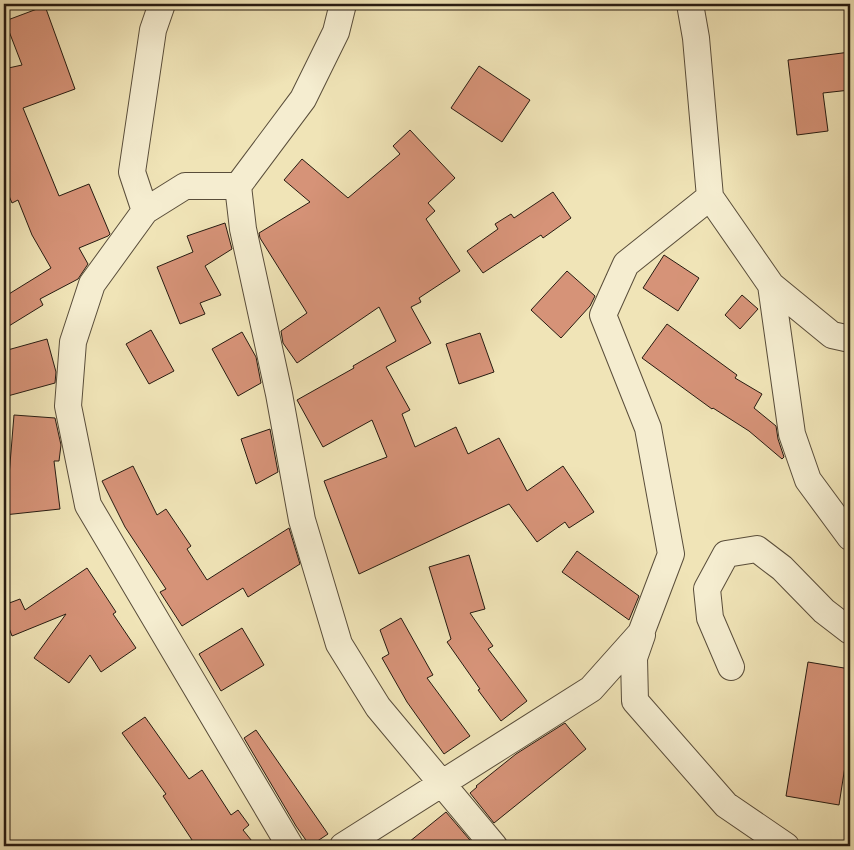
<svg xmlns="http://www.w3.org/2000/svg" width="854" height="850" font-family="'Old Standard TT',serif">
<rect width="100%" height="100%" fill="#f0e4b7"/>
<filter id="stains"><feTurbulence type="fractalNoise" baseFrequency=".004" numOctaves="4"/><feColorMatrix values="0 0 0 0 .2 0 0 0 0 .09 0 0 0 0 .02 0 0 0 .5 -.17"/></filter>
<radialGradient id="worn" r=".72"><stop offset=".6" stop-color="#630" stop-opacity="0"/><stop offset="1" stop-color="#630" stop-opacity=".3"/></radialGradient>
<path fill="#d69378" stroke="#271b11" d="M 45,6 L 75,89 L 23,108 L 59,196 L 89,184 L 110,234 L 108,236 L 79,248 L 88,264 L 78,279 L 40,299 L 43,305 L 4,329 L 4,297 L 51,268 L 32,235 L 18,200 L 12,203 L 4,184 L 4,69 L 22,65 L 5,21 Z
M 850,52 L 850,90 L 823,93 L 828,131 L 797,135 L 788,60 Z
M 479,66 L 530,100 L 502,142 L 451,108 Z
M 410,130 L 455,178 L 428,203 L 435,211 L 426,219 L 460,271 L 419,298 L 421,302 L 411,307 L 431,343 L 386,367 L 410,410 L 402,414 L 415,447 L 456,427 L 468,454 L 499,438 L 527,491 L 563,466 L 594,512 L 569,528 L 565,522 L 537,542 L 509,504 L 359,574 L 324,481 L 387,457 L 372,420 L 323,447 L 297,400 L 354,368 L 353,366 L 396,341 L 379,307 L 297,363 L 283,343 L 281,331 L 307,313 L 260,238 L 259,233 L 310,202 L 284,180 L 302,159 L 348,198 L 400,154 L 393,146 Z
M 553,192 L 571,218 L 543,238 L 541,235 L 483,273 L 467,251 L 498,229 L 495,224 L 511,214 L 514,218 Z
M 225,223 L 232,249 L 205,266 L 221,295 L 200,303 L 205,314 L 180,324 L 157,267 L 193,252 L 187,236 Z
M 664,255 L 699,278 L 678,311 L 643,288 Z
M 567,271 L 595,296 L 590,306 L 561,338 L 531,310 Z
M 742,295 L 758,309 L 740,329 L 725,315 Z
M 667,324 L 737,375 L 735,378 L 762,394 L 754,408 L 776,426 L 778,439 L 784,457 L 782,459 L 749,431 L 713,408 L 712,409 L 642,358 Z
M 151,330 L 174,371 L 149,384 L 126,344 Z
M 242,332 L 256,357 L 261,383 L 238,396 L 212,349 Z
M 480,333 L 494,372 L 459,384 L 446,344 Z
M 47,339 L 56,372 L 55,383 L 4,397 L 4,351 Z
M 14,415 L 55,418 L 61,445 L 59,461 L 54,461 L 60,509 L 4,515 L 4,477 L 9,476 Z
M 270,429 L 278,472 L 256,484 L 241,439 Z
M 133,466 L 157,515 L 166,509 L 191,546 L 187,549 L 207,580 L 289,528 L 300,564 L 248,597 L 243,588 L 182,626 L 160,592 L 166,589 L 125,527 L 102,481 Z
M 577,551 L 639,596 L 629,620 L 562,572 Z
M 469,555 L 485,609 L 470,613 L 493,646 L 488,649 L 527,701 L 501,721 L 478,690 L 480,689 L 447,642 L 451,639 L 429,567 Z
M 87,568 L 116,612 L 113,614 L 136,648 L 101,672 L 90,655 L 69,683 L 34,658 L 66,614 L 12,636 L 4,615 L 4,605 L 20,599 L 25,610 Z
M 401,618 L 433,675 L 427,678 L 470,736 L 444,754 L 407,702 L 382,658 L 389,654 L 380,630 Z
M 242,628 L 264,665 L 221,691 L 199,654 Z
M 808,662 L 850,669 L 850,734 L 839,805 L 786,796 Z
M 145,717 L 189,779 L 202,770 L 231,815 L 238,810 L 249,825 L 243,830 L 256,846 L 196,846 L 163,796 L 166,794 L 122,733 Z
M 565,723 L 586,749 L 494,823 L 470,793 L 477,787 L 476,786 L 516,754 Z
M 256,730 L 328,834 L 310,846 L 296,826 L 244,738 Z
M 446,812 L 475,846 L 404,846 Z"/>
<g fill="none" stroke-linecap="round" stroke-linejoin="round">
<defs>
<path id="minor" d="M 343,4 L 336,32 L 303,99 L 238,186 L 243,229 L 279,394 L 302,520 L 339,644 L 378,707 L 494,846
M 238,186 L 185,186 L 145,211 L 92,284 L 73,342 L 68,406 L 88,505 L 290,846
M 710,197 L 771,285 L 832,335 L 850,339
M 145,211 L 132,172 L 153,30 L 162,4
M 771,285 L 792,434 L 808,480 L 850,537
M 642,635 L 634,658 L 635,701 L 726,805 L 786,846
M 731,667 L 710,618 L 707,589 L 726,554 L 757,549 L 782,568 L 824,611 L 850,631
M 343,846 L 591,689 L 641,633 L 671,554 L 648,428 L 603,315 L 626,264 L 710,197 L 696,38 L 690,4"/>
</defs>
<use href="#minor" stroke="#594d3a" stroke-width="28"/>
<use href="#minor" stroke="#f5edd0" stroke-width="26"/>
</g>
<rect width="854" height="850" fill="none" stroke="#f0e4b7" stroke-width="20"/>
<rect x="5" y="5" width="844" height="840" fill="none" stroke="#271b11" stroke-width="2.5"/>
<rect x="10" y="10" width="834" height="830" fill="none" stroke="#271b11"/>
<rect width="100%" height="100%" filter="url(#stains)"/>
<rect width="100%" height="100%" fill="url(#worn)"/>
</svg>
